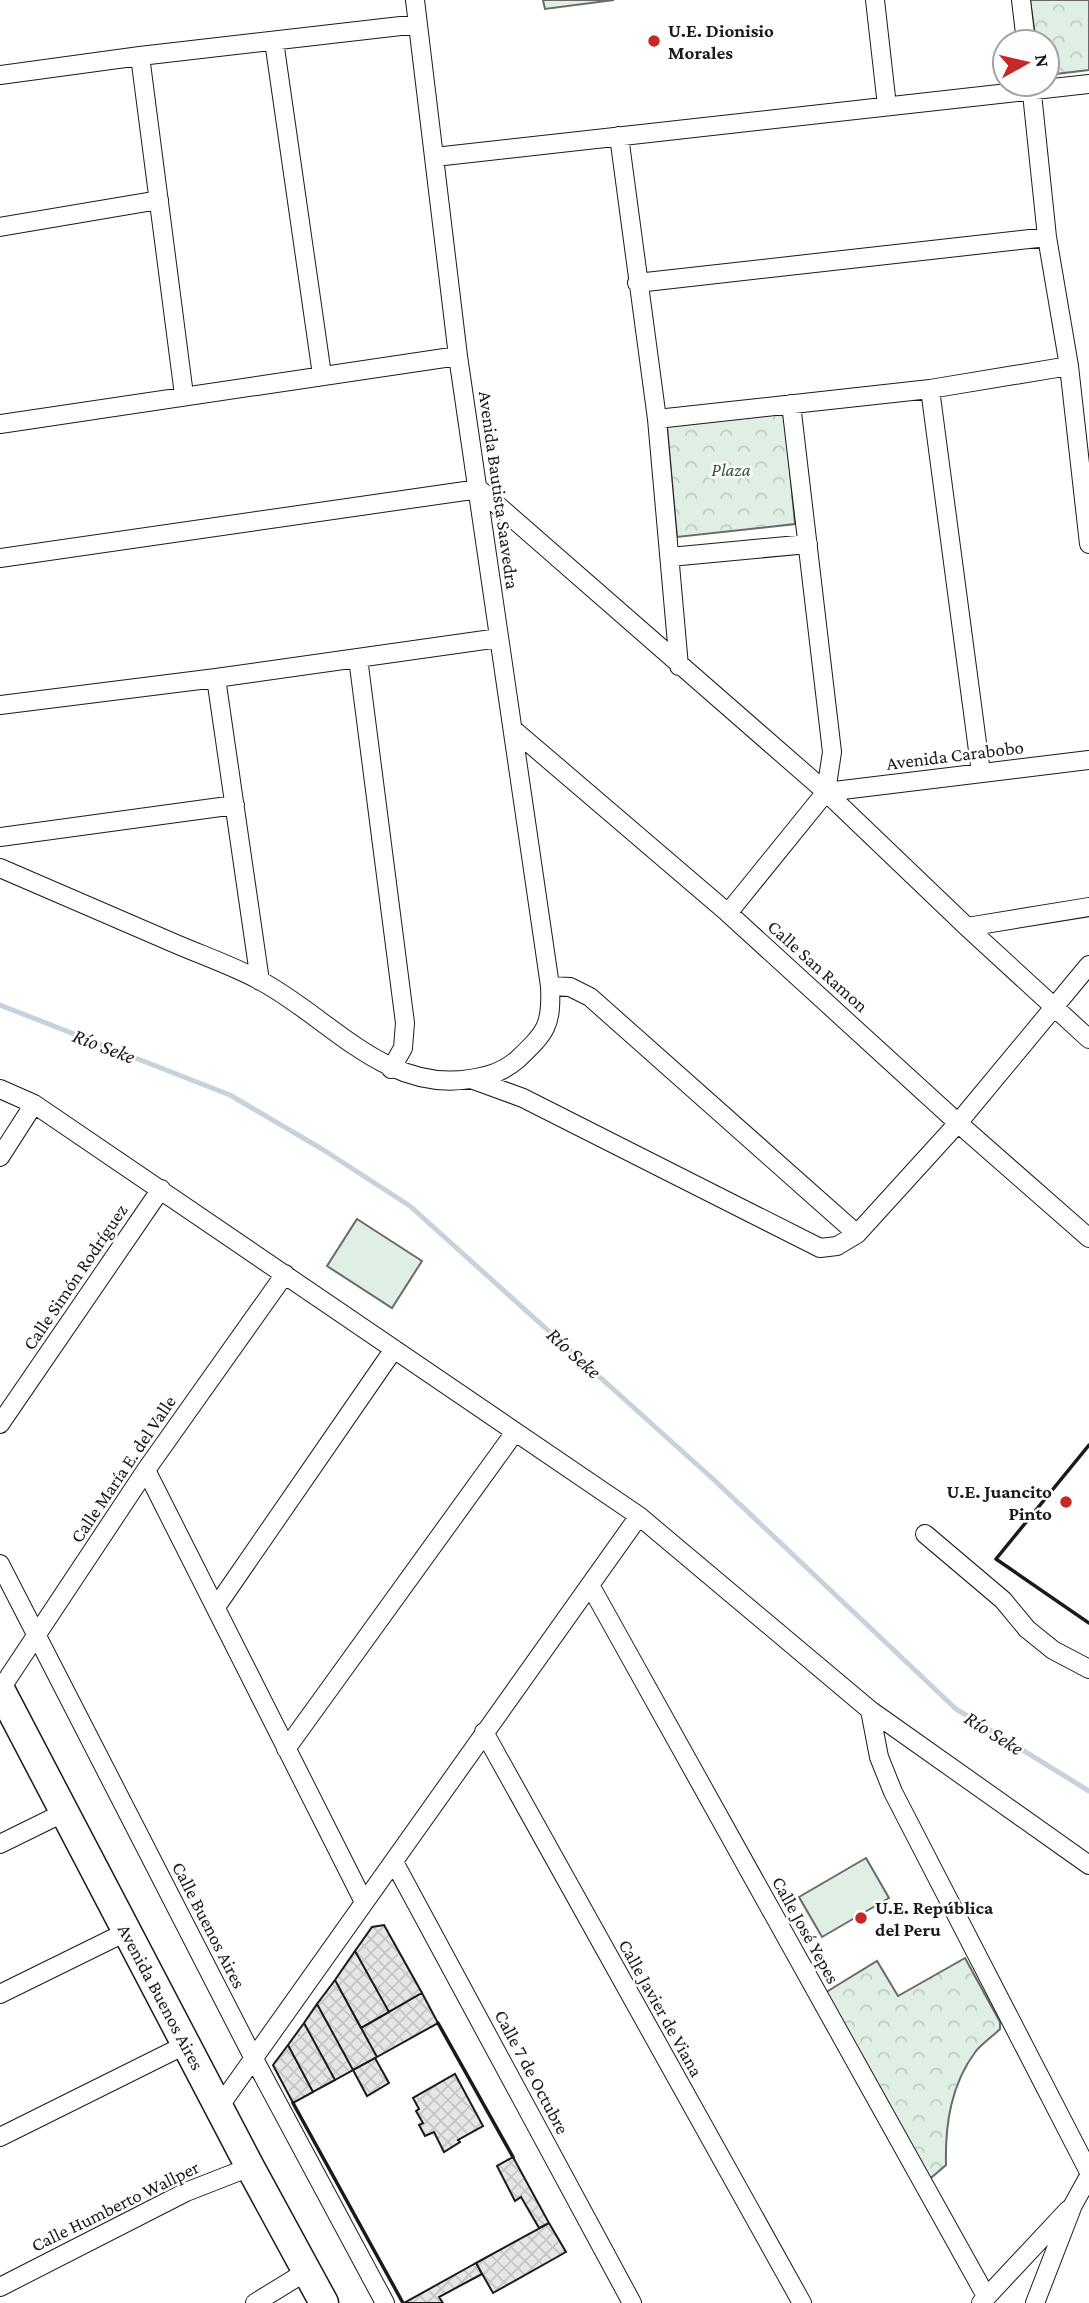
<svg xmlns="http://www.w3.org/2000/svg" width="1089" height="2303" font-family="'Crimson Pro',serif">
<defs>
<pattern id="forest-crowns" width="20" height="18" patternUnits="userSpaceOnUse" patternTransform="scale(1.75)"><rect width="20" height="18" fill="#e0efe3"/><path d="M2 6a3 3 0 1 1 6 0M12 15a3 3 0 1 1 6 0" fill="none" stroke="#c0ccc2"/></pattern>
<pattern id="building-cross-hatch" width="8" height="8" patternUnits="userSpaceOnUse" patternTransform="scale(1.75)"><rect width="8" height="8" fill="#e6e6e6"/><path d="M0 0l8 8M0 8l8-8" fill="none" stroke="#c5c5c5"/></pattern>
</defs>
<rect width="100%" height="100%" fill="#fff"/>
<path fill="#e0efe3" stroke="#6a6a6a" stroke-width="2" d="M 543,0 L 614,0 L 545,9 Z
M 357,1219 L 422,1261 L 392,1308 L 327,1266 Z
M 866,1858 L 889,1898 L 822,1937 L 799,1897 Z"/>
<path fill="url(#forest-crowns)" stroke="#6a6a6a" stroke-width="2" d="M 1030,0 L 1089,0 L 1089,70 L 1047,75 L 1047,42 L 1036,42 Z
M 784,405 L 795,524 L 677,537 L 666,415 Z
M 965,1958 L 1000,2022 L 1000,2029 C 993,2036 983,2043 976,2051 C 951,2084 945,2124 946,2165 L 932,2177 L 927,2178 L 823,1994 L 877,1961 L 898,1996 Z"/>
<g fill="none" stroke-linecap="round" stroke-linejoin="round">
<path stroke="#c6d2dc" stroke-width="5" d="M 0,1005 L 230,1095 L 322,1149 L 410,1206 L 713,1479 L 956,1709 L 1089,1791"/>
</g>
<path fill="url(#building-cross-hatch)" stroke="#1a1a1a" stroke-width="2" d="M 384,1925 L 422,1993 L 389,2012 L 355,1951 L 372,1927 Z
M 355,1951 L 389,2012 L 361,2028 L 335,1980 Z
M 335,1980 L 377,2057 L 353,2070 L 317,2004 Z
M 422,1993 L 438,2023 L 377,2057 L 361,2028 Z
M 317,2004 L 353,2070 L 335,2080 L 304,2023 Z
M 304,2023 L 335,2080 L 313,2092 L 288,2045 Z
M 288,2045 L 313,2092 L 293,2103 L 273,2065 Z
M 375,2058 L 389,2083 L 367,2096 L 353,2070 Z
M 455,2074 L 483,2126 L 458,2140 L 460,2142 L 444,2152 L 434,2132 L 425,2136 L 419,2125 L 423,2123 L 416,2111 L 419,2109 L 413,2098 Z
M 513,2157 L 549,2223 L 539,2228 L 521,2197 L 515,2201 L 497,2166 Z
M 549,2223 L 566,2252 L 493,2293 L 476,2263 Z
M 476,2263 L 482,2274 L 439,2297 L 443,2303 L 404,2303 Z"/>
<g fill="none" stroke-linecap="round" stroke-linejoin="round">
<defs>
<path id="minor" d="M 875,0 L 887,106
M 1021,0 L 1026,42
M 274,41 L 322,375
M 140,56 L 184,395
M 0,75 L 140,56 L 418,24
M 1031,84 L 1047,237 L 1069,366 L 1089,544
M 619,136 L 657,419 L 679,666
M 435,157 L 1089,84
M 0,227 L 159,200
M 637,283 L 1047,237
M 930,389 L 981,773
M 657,419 L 930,389 L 1069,366
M 0,424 L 458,356
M 670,557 L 808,544
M 0,558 L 479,489 L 826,792 L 967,927 L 1089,1039
M 358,658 L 405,1023 L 403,1048 L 391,1069
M 216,678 L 260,981
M 0,705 L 216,678 L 499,638
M 514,730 L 728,913 L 958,1123 L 1089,1238
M 826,792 L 1089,760
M 0,837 L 235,805
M 0,868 C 59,893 117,919 176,944 C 204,956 233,966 259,980 C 328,1016 385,1093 470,1079 C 489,1076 503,1072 518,1059 C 546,1032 552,1026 550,986 L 458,356 L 415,0
M 728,913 L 826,792 L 832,752 L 791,404
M 967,927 L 1089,907
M 550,986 L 570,987 L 590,997 L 857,1234
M 471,1079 L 523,1098 L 820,1248 L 837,1246 L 857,1234 L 958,1123 L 1089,965
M 0,1089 L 34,1104 L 639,1516 L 870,1710 L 879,1757 L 893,1792 L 1089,2172
M 0,1157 L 34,1104
M 0,1424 L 161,1189
M 146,1470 L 364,1902
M 925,1534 L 1003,1600 L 1027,1629 L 1053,1650 L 1089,1669
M 0,1564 L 253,2057 L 385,2303
M 590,1585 L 986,2296
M 216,1607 L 394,1349
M 0,1690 L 146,1470 L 285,1274
M 870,1710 L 1089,1865
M 484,1732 L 802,2303
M 286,1749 L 515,1432
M 0,1844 L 63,1813
M 394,1862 L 632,2303
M 0,1994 L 126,1932
M 219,2107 L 639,1516
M 0,2137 L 187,2044
M 0,2287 L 186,2192 L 250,2167
M 255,2303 L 307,2271
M 981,2303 L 1068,2210
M 1035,2303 L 1073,2205 L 1089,2176"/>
<path id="trunk" d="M 0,1689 L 250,2167 L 324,2303"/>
</defs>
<use href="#minor" stroke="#1a1a1a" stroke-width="20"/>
<use href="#trunk" stroke="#1a1a1a" stroke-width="31"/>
<use href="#minor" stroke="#fff" stroke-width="18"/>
<use href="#trunk" stroke="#fff" stroke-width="28"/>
<path stroke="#1a1a1a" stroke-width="3.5" d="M 1089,1445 L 996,1559 L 1089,1623
M 438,2023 L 513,2157
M 293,2103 L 403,2303"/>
</g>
<g fill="#c62828" stroke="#fff" stroke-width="2.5">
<circle cx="654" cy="41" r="7"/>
<circle cx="1066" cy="1502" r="7"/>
<circle cx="861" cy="1918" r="7"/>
</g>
<g text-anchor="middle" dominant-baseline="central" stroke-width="5" stroke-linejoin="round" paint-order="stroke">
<g font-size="19" font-weight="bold" fill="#1a1a1a" stroke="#fff" text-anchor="start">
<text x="668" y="30">U.E. Dionisio<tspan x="668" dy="22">Morales</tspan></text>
<text x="1052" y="1491" text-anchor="end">U.E. Juancito<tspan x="1052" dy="22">Pinto</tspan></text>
<text x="875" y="1907">U.E. República<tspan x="875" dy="22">del Peru</tspan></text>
</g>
<g font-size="19" font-style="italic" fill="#2b5a34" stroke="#fff">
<text x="731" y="469">Plaza</text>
</g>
<g font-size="19" fill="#1a1a1a" stroke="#fff">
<text transform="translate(499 490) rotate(82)">Avenida Bautista Saavedra</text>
<text transform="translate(955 755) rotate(-7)">Avenida Carabobo</text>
<text transform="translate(818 966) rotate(42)">Calle San Ramon</text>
<text transform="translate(75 1277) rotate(-56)">Calle Simón Rodríguez</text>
<text transform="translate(123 1469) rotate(-56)">Calle María E. del Valle</text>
<text transform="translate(209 1925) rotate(63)">Calle Buenos Aires</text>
<text transform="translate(806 1930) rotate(61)">Calle José Yepes</text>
<text transform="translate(161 1997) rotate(62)">Avenida Buenos Aires</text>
<text transform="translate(661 2008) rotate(61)">Calle Javier de Viana</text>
<text transform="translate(532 2072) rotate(62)">Calle 7 de Octubre</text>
<text transform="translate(115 2206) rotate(-26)">Calle Humberto Wallper</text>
</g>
<g font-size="21" font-style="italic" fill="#1a1a1a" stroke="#fff">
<text transform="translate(104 1046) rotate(21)">Río Seke</text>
<text transform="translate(574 1353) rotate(42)">Río Seke</text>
<text transform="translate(994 1733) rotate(32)">Río Seke</text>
</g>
</g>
<g transform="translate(1026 63) rotate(82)"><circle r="33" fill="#ffffff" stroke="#a3a3a3" stroke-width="2"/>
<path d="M0-5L12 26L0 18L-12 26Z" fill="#c62828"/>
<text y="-10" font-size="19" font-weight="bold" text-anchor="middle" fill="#1a1a1a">N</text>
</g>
</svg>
